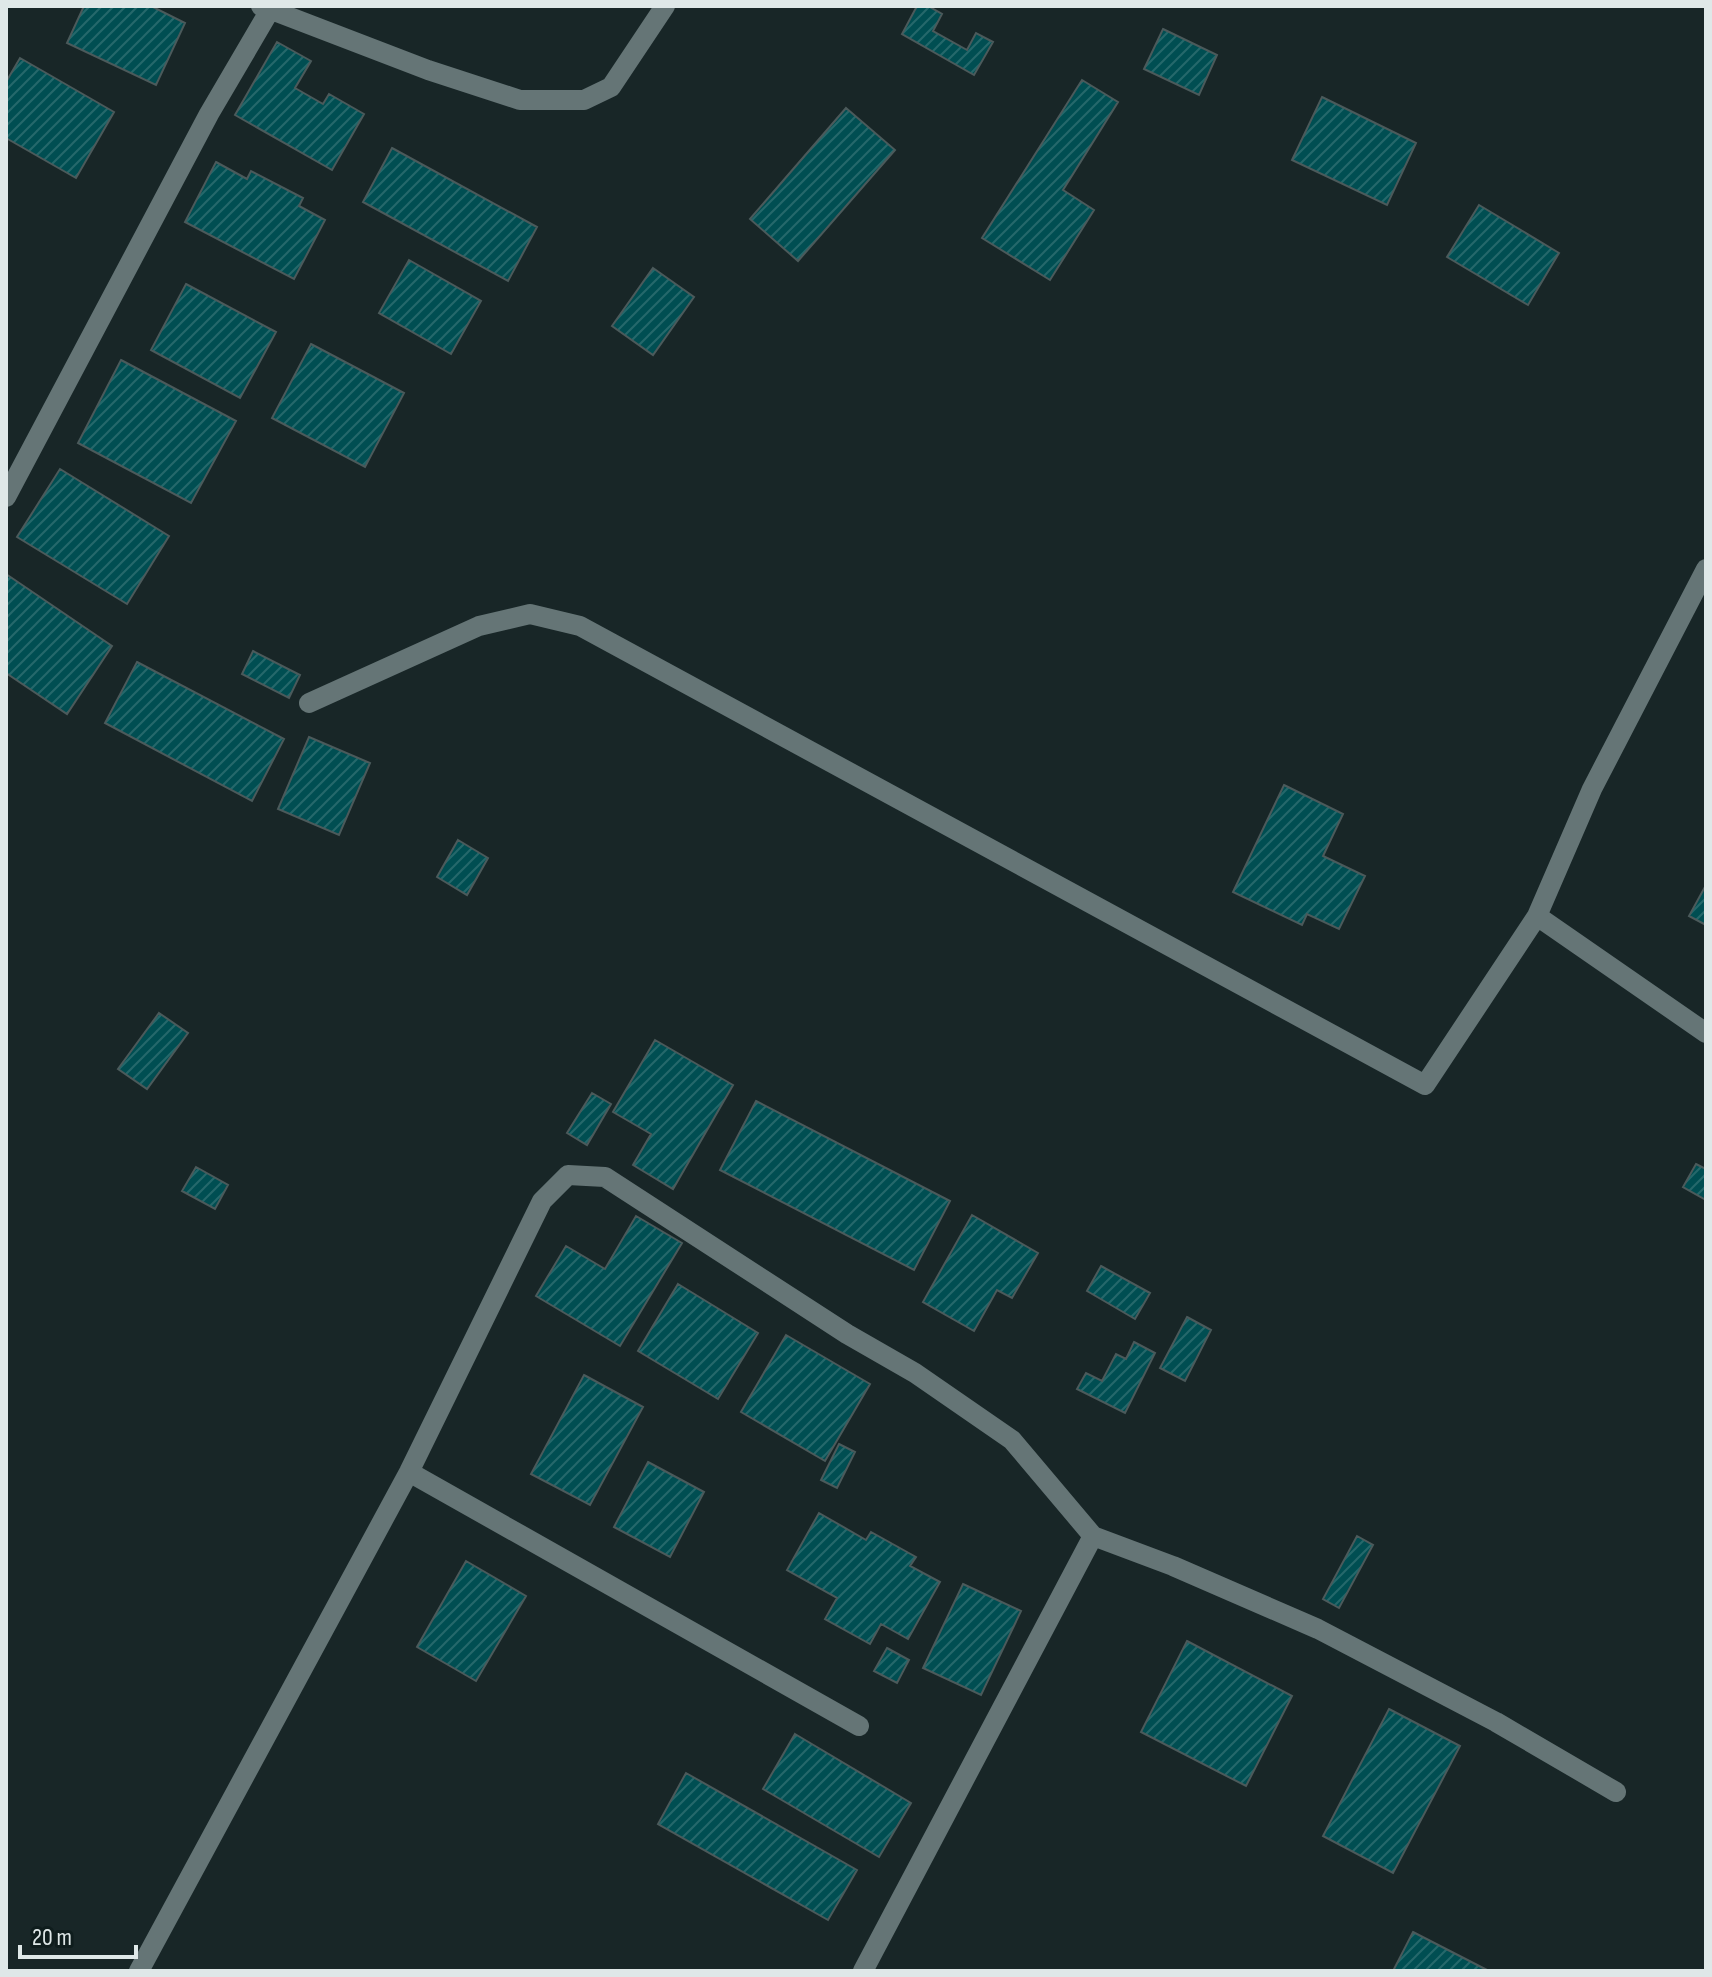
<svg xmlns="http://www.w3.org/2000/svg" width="1712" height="1977" font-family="'Sofia Sans Condensed',sans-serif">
<defs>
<pattern id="building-hatch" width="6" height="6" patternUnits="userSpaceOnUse" patternTransform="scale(2)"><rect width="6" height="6" fill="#004e52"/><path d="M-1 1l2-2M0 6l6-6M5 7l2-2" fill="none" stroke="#25686b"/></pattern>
</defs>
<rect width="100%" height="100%" fill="#182627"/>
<path fill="url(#building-hatch)" stroke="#4b5a5b" stroke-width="2" d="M 84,6 L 151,6 L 185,23 L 156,85 L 67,43 Z
M 917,6 L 928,6 L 942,14 L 933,31 L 967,50 L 976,33 L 993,42 L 974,75 L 902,34 Z
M 1163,29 L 1217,55 L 1199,95 L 1144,69 Z
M 277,42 L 311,61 L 295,88 L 323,104 L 329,94 L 364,114 L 332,170 L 235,115 Z
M 20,58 L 114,112 L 76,178 L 6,138 L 6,82 Z
M 1082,80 L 1118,102 L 1063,190 L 1094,210 L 1050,280 L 982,238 Z
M 1322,97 L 1416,143 L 1387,205 L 1292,160 Z
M 846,108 L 895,150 L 798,261 L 750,219 Z
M 392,148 L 537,227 L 508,281 L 363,202 Z
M 216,162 L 247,179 L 251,171 L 303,198 L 299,206 L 325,220 L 294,279 L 185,222 Z
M 1479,205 L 1559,253 L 1528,305 L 1447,257 Z
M 409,260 L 481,301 L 451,354 L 379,313 Z
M 653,268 L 694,297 L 653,355 L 612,326 Z
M 186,284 L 276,332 L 240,398 L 151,350 Z
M 311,344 L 404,393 L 365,467 L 272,418 Z
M 121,360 L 236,421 L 191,503 L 78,443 Z
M 60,469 L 169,536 L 127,604 L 17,537 Z
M 6,574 L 112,646 L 67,714 L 6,673 Z
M 253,651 L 300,675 L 289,698 L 242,674 Z
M 137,662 L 284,739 L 252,801 L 105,723 Z
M 309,737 L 370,763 L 339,835 L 278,809 Z
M 1284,785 L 1343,814 L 1323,856 L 1365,876 L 1339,929 L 1307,914 L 1302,925 L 1233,892 Z
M 458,840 L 488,858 L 467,895 L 437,877 Z
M 1706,885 L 1706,925 L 1689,916 Z
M 159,1013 L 188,1033 L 147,1089 L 118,1069 Z
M 655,1040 L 733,1085 L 673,1189 L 633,1165 L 651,1134 L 613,1112 Z
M 592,1093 L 611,1104 L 587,1145 L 567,1133 Z
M 756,1101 L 950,1201 L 914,1270 L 720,1170 Z
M 1696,1164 L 1706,1169 L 1706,1200 L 1683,1187 Z
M 196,1167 L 228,1185 L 215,1209 L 182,1191 Z
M 972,1215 L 1038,1253 L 1012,1298 L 997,1290 L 974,1331 L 923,1302 Z
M 636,1216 L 682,1243 L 620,1346 L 536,1296 L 566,1246 L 605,1269 Z
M 1101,1266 L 1150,1293 L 1135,1319 L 1087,1291 Z
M 678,1284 L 758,1333 L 718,1399 L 638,1351 Z
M 1187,1317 L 1211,1330 L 1185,1381 L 1160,1368 Z
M 786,1335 L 870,1384 L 825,1461 L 741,1412 Z
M 1134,1342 L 1155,1353 L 1125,1413 L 1077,1389 L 1086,1373 L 1102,1381 L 1116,1354 L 1126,1359 Z
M 584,1375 L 643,1407 L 590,1505 L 531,1474 Z
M 839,1444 L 855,1452 L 837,1488 L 821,1480 Z
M 648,1462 L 704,1492 L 670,1557 L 614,1527 Z
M 819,1513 L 866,1540 L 871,1532 L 916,1557 L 910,1566 L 940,1582 L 908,1639 L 881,1624 L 870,1644 L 825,1619 L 837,1598 L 787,1570 Z
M 1357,1536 L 1373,1545 L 1339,1608 L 1323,1599 Z
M 466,1561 L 526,1596 L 476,1681 L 417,1647 Z
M 963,1584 L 1021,1611 L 981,1695 L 923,1668 Z
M 1187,1641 L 1292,1696 L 1246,1786 L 1141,1732 Z
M 887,1648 L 909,1660 L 897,1683 L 874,1671 Z
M 1389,1709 L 1460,1746 L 1393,1873 L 1323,1836 Z
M 795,1734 L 911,1803 L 879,1857 L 763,1789 Z
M 686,1773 L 857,1870 L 828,1920 L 658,1824 Z
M 1413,1932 L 1489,1971 L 1393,1971 Z"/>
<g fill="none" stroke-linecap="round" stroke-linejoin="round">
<path stroke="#657576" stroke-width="20" d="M 261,6 L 428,70 L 520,100 L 584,100 L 611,87 L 665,6
M 6,497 L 209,114 L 270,10
M 309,703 L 479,626 L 530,614 L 580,626 L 1425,1085 L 1537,916 L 1592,789 L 1706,569
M 1537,916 L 1706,1033
M 409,1472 L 859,1726
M 139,1971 L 409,1472 L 542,1201 L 568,1175 L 605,1177 L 847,1334 L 915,1373 L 1012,1440 L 1093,1536 L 1173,1566 L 1318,1629 L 1496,1722 L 1616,1792
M 863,1971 L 1093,1536"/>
</g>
<rect width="1712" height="1977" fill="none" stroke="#dfe8e8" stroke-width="16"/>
<path d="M20 1945v12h116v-12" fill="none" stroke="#dfe8e8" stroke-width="4"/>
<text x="32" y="1945" font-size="24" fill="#dfe8e8" stroke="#0f1d1d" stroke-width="6" paint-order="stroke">20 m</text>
</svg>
